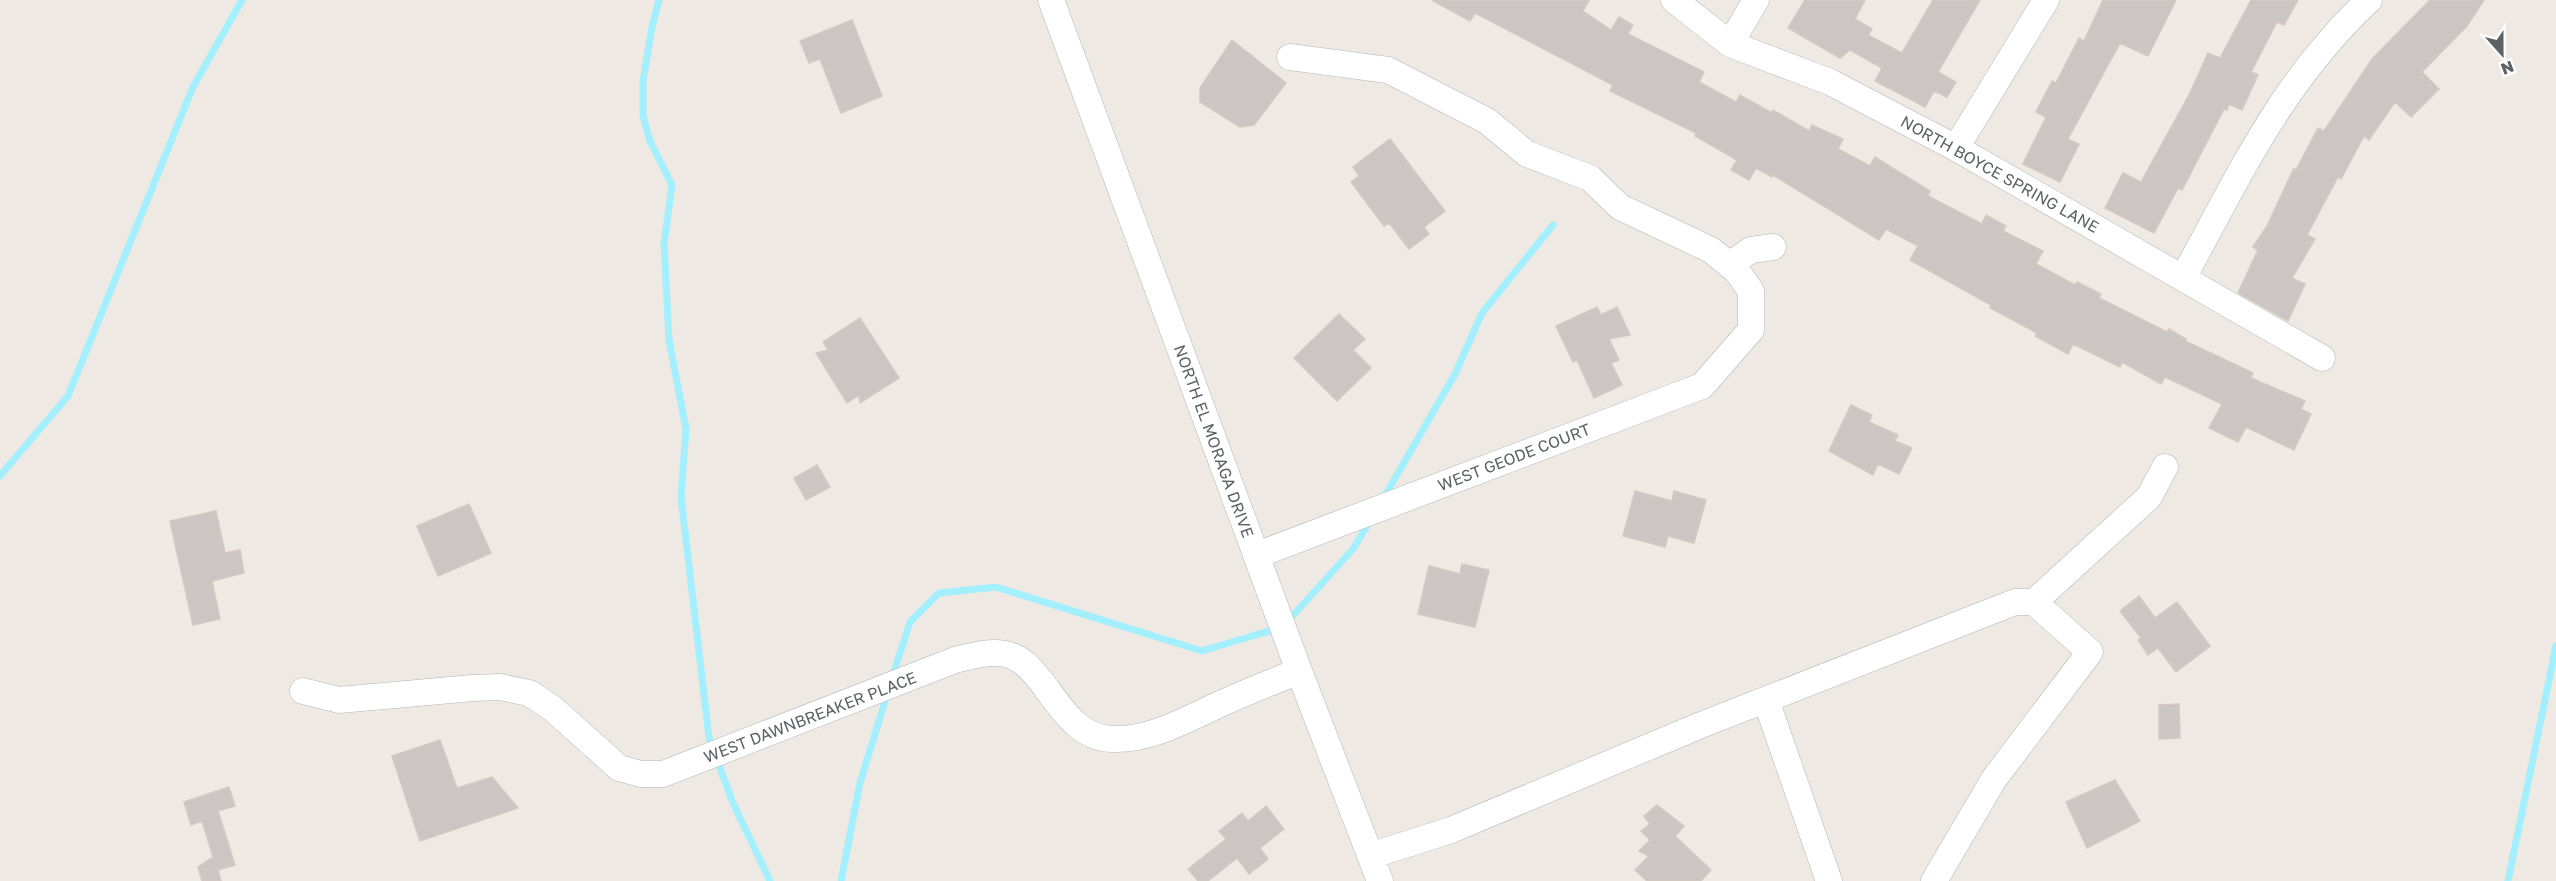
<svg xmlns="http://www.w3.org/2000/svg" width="2556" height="881" font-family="'Golos Text',sans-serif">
<rect width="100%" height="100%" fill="#eee9e3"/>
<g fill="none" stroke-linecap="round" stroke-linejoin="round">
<path stroke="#a3effe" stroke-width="7" d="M 659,0 L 652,27 L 643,81 L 643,116 L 650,141 L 672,185 L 664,244 L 669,340 L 686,429 L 681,497 L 709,738 L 733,803 L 770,881
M 0,476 L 68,396 L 193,87 L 242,0
M 1383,499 L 1455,374 L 1482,313 L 1553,225
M 1288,621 L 1353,549 L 1370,521
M 892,678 L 910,622 L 939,593 L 996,587 L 1202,651 L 1279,628
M 841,881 L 860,783 L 887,695
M 2508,881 L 2556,646"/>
</g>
<path fill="#cbc6c3" stroke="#d3c9c2" stroke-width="1.5" d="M 1432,0 L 1589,0 L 1583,11 L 1611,30 L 1619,17 L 1633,25 L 1628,34 L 1704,72 L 1699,82 L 1736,102 L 1740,95 L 1772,113 L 1773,110 L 1809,131 L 1812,125 L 1843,139 L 1838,149 L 1870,166 L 1875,157 L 1930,191 L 1928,196 L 1982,224 L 1986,215 L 2006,226 L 2003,231 L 2043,251 L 2036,264 L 2075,285 L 2077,282 L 2101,294 L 2099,298 L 2167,332 L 2169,329 L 2186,339 L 2185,341 L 2253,373 L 2251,378 L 2305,401 L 2301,409 L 2311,414 L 2294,450 L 2246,427 L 2238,442 L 2209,428 L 2222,404 L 2165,377 L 2161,384 L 2122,362 L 2120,367 L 2073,344 L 2068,354 L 2035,336 L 2037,333 L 1990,308 L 1991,305 L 1910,260 L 1918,246 L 1886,229 L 1879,240 L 1773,175 L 1772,177 L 1756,168 L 1749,180 L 1731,170 L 1737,160 L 1695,136 L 1696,133 L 1610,91 L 1613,85 L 1475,13 L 1470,21 Z
M 1805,0 L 1865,0 L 1855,19 L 1872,29 L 1868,35 L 1902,53 L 1933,0 L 1980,0 L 1938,72 L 1956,82 L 1947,97 L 1934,91 L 1925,107 L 1875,81 L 1882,68 L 1850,50 L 1840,58 L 1788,28 Z
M 2103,0 L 2176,0 L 2148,56 L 2120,43 L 2068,139 L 2079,144 L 2060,182 L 2023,164 L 2046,117 L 2036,112 L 2052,81 L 2056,83 L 2079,38 L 2084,41 Z
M 2251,0 L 2298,0 L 2284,25 L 2277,22 L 2251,72 L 2258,75 L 2242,110 L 2229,104 L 2227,110 L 2224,109 L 2182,190 L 2178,188 L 2154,233 L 2105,208 L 2123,173 L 2141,182 L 2190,93 L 2208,53 L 2220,58 Z
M 2430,0 L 2484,0 L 2467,26 L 2422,72 L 2439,89 L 2411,117 L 2395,102 L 2369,140 L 2364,136 L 2341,179 L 2338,177 L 2307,235 L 2315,239 L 2292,278 L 2305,284 L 2288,321 L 2238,293 L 2258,250 L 2253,247 L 2267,226 L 2294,168 L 2296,170 L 2318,128 L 2324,131 L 2372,59 Z
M 852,20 L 882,96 L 841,113 L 820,59 L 809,63 L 800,41 Z
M 1232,40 L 1286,83 L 1254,125 L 1240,127 L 1200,102 L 1200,88 Z
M 1390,139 L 1445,211 L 1424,227 L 1429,234 L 1409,249 L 1389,223 L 1384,226 L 1351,182 L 1359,176 L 1353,167 Z
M 1597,307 L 1601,315 L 1617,307 L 1630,335 L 1609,339 L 1619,360 L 1611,363 L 1622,385 L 1594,398 L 1577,360 L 1573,362 L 1556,326 Z
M 1339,314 L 1365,339 L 1353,350 L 1371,368 L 1337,401 L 1294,358 Z
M 860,318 L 899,378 L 860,403 L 859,395 L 847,403 L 816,353 L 828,350 L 823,342 Z
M 1851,405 L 1872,415 L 1869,422 L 1898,435 L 1895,441 L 1912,448 L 1899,474 L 1878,464 L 1873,475 L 1829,451 Z
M 817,465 L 830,487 L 806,500 L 794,478 Z
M 1635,491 L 1672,501 L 1674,491 L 1706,500 L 1694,543 L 1668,536 L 1665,547 L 1623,536 Z
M 469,504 L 491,553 L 438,576 L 417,526 Z
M 216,511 L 225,553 L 240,550 L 244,573 L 212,581 L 220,619 L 193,625 L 170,521 Z
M 1462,564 L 1489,570 L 1475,627 L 1418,614 L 1429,566 L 1460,574 Z
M 2139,596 L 2155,618 L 2177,602 L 2210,646 L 2176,672 L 2158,648 L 2148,655 L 2138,640 L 2141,638 L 2120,611 Z
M 2179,704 L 2180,738 L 2159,739 L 2159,705 Z
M 440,740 L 457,788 L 492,777 L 518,808 L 420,841 L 392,756 Z
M 2115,780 L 2140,821 L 2087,848 L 2066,802 Z
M 229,787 L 235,806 L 218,811 L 235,865 L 218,870 L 221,881 L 202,881 L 198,867 L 213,857 L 202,821 L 191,825 L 184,802 Z
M 1657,805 L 1684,826 L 1675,836 L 1711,870 L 1701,881 L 1647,881 L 1635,870 L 1649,856 L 1639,851 L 1650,840 L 1641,831 L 1650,824 L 1644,816 Z
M 1266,806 L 1284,829 L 1260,848 L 1268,859 L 1249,874 L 1237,858 L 1208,881 L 1198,881 L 1188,869 L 1226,839 L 1219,831 L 1242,813 L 1248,821 Z"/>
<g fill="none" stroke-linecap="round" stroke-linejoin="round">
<defs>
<path id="minor" d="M 1051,0 L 1299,671 L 1380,881
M 1674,0 L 1730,44 L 1830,82 L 1956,148 L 2322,358
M 1730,44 L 1756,0
M 1956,148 L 2046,0
M 1729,265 L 1751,250 L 1773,247
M 2183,278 C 2239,176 2282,81 2369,0
M 1257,555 L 1702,386 L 1751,330 L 1751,291 L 1737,271 L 1711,250 L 1620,207 L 1590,178 L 1527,154 L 1487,121 L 1388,70 L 1290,57
M 2034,602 L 2149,497 L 2165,467
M 303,691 L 339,700 L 473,688 L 500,687 L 529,693 L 552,708 L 619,768 L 641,774 L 663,774 L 955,660 C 972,656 987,651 1005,654 C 1046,661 1059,738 1112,739 C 1152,741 1192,716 1227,701 C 1251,690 1275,681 1299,671
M 1766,700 L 1829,881
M 1370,856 L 1451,830 L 1701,725 L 2015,602 L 2034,602 L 2090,652 L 1994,779 L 1934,881"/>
</defs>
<use href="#minor" stroke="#b1b6b9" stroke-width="27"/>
<use href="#minor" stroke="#fff" stroke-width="26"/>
</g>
<g text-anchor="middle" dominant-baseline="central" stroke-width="6" stroke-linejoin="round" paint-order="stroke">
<g font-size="16" fill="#5b6264" stroke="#fff">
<text transform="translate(2000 174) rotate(29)">NORTH BOYCE SPRING LANE</text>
<text transform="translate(1214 441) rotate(70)">NORTH EL MORAGA DRIVE</text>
<text transform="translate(1514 457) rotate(-21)">WEST GEODE COURT</text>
<text transform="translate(810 717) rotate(-21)">WEST DAWNBREAKER PLACE</text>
</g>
</g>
<g transform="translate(2502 54) rotate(159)" stroke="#ffffff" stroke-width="4.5" paint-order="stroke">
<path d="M0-4.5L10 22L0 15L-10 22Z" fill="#5b6264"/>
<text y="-9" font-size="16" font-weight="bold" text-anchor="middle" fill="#5b6264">N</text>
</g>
</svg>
